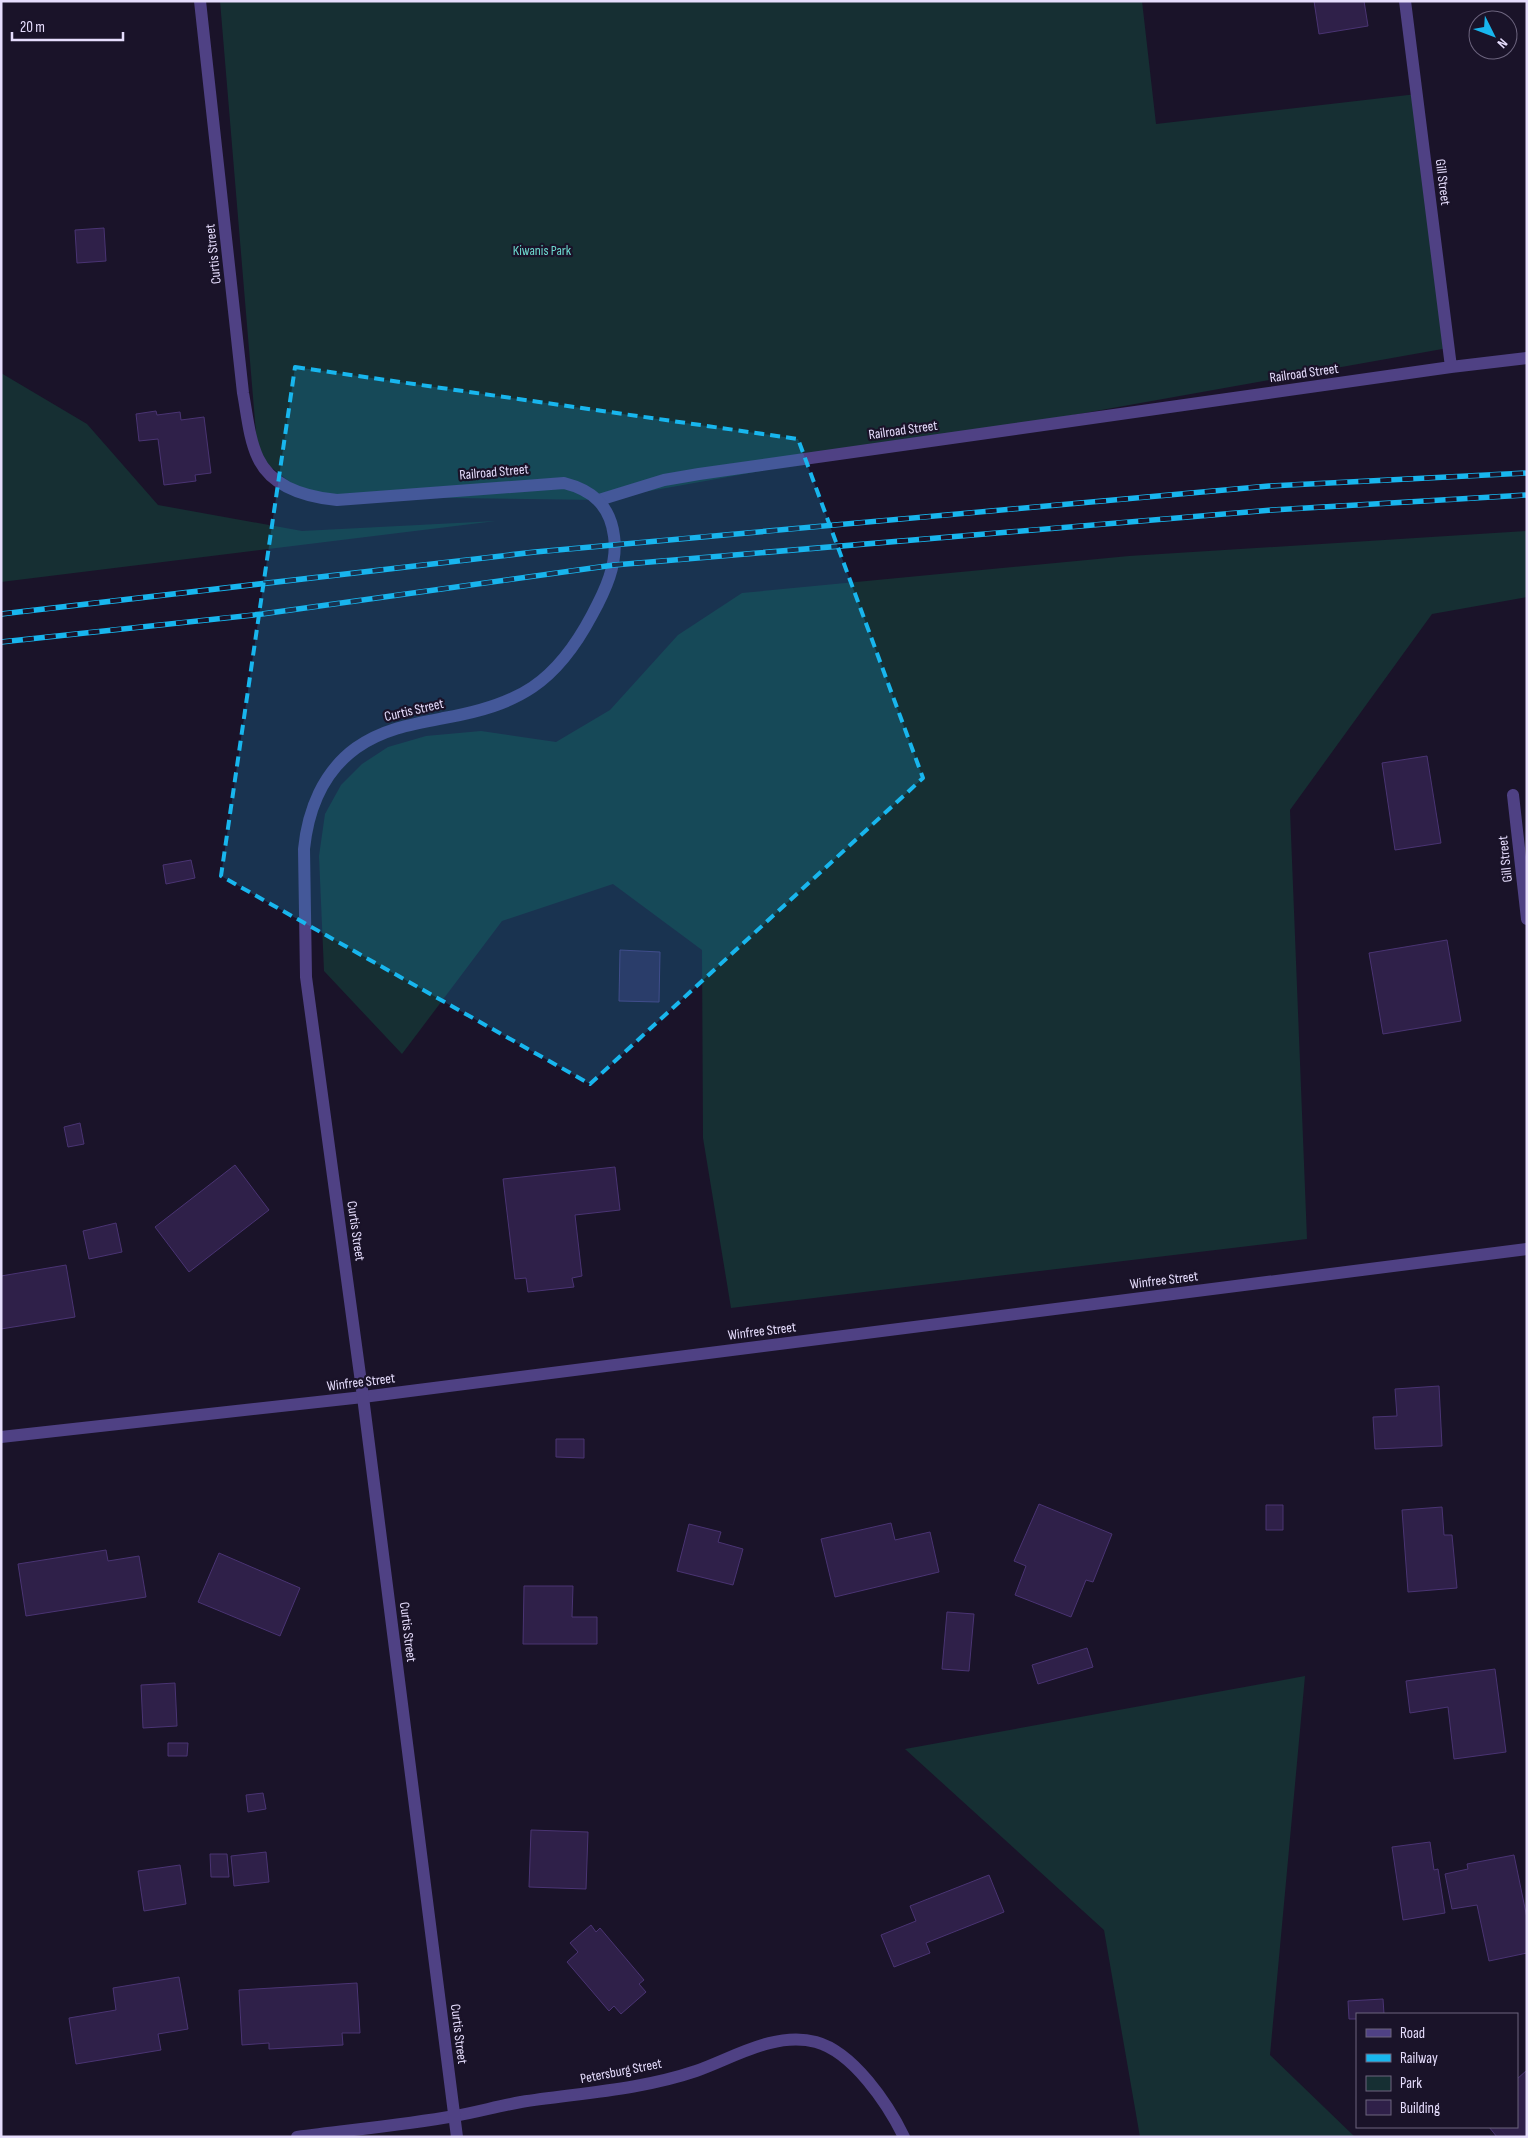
<svg xmlns="http://www.w3.org/2000/svg" width="1528" height="2138" font-family="'Sofia Sans Condensed',sans-serif">
<rect width="100%" height="100%" fill="#1a1329"/>
<path fill="#162f33" d="M 220,1 L 1142,1 L 1156,124 L 1417,94 L 1448,348 L 599,500 L 308,496 L 258,457 Z
M 1,373 L 87,424 L 158,505 L 302,531 L 496,521 L 1,582 Z
M 1527,531 L 1527,597 L 1432,614 L 1290,810 L 1307,1239 L 731,1308 L 703,1138 L 702,950 L 613,884 L 502,921 L 402,1054 L 324,971 L 319,856 L 325,814 L 341,785 L 362,764 L 388,747 L 426,736 L 481,731 L 556,742 L 610,710 L 678,635 L 742,593 L 1129,556 Z
M 1305,1676 L 1270,2055 L 1355,2137 L 1140,2137 L 1104,1930 L 905,1749 Z"/>
<path fill="#2f2049" stroke="#4a3473" d="M 1314,1 L 1364,1 L 1368,26 L 1319,34 Z
M 104,228 L 106,261 L 77,263 L 75,230 Z
M 156,411 L 157,415 L 180,412 L 181,420 L 204,417 L 211,473 L 195,475 L 196,481 L 164,485 L 158,439 L 139,441 L 136,414 Z
M 1427,756 L 1441,843 L 1395,850 L 1382,763 Z
M 191,860 L 195,878 L 166,884 L 163,865 Z
M 1447,940 L 1461,1021 L 1383,1034 L 1369,953 Z
M 620,950 L 660,952 L 659,1002 L 619,1001 Z
M 80,1123 L 84,1144 L 68,1147 L 64,1127 Z
M 235,1165 L 269,1210 L 189,1272 L 155,1227 Z
M 615,1167 L 620,1210 L 575,1215 L 582,1276 L 572,1278 L 574,1287 L 528,1292 L 526,1278 L 515,1279 L 503,1179 Z
M 116,1223 L 122,1252 L 89,1259 L 83,1231 Z
M 66,1265 L 75,1317 L 1,1329 L 1,1276 Z
M 1439,1386 L 1442,1446 L 1375,1449 L 1373,1417 L 1397,1416 L 1395,1389 Z
M 556,1439 L 584,1439 L 584,1458 L 556,1457 Z
M 1039,1504 L 1112,1534 L 1093,1582 L 1086,1580 L 1071,1617 L 1015,1595 L 1026,1566 L 1014,1561 Z
M 1266,1505 L 1283,1505 L 1283,1530 L 1266,1530 Z
M 1442,1507 L 1444,1535 L 1452,1535 L 1457,1588 L 1408,1592 L 1402,1510 Z
M 891,1523 L 895,1540 L 930,1532 L 939,1572 L 835,1597 L 821,1539 Z
M 689,1524 L 721,1532 L 718,1542 L 743,1549 L 733,1585 L 677,1571 Z
M 106,1550 L 108,1561 L 139,1556 L 146,1597 L 26,1616 L 18,1564 Z
M 219,1553 L 300,1588 L 280,1636 L 198,1602 Z
M 524,1586 L 573,1586 L 572,1617 L 597,1617 L 597,1644 L 523,1644 Z
M 947,1612 L 974,1614 L 969,1671 L 942,1669 Z
M 1087,1648 L 1093,1667 L 1038,1684 L 1032,1665 Z
M 1495,1669 L 1506,1752 L 1454,1759 L 1448,1707 L 1410,1713 L 1406,1681 Z
M 175,1683 L 177,1726 L 143,1728 L 141,1685 Z
M 168,1743 L 188,1743 L 187,1756 L 168,1756 Z
M 263,1793 L 266,1809 L 248,1812 L 246,1795 Z
M 531,1830 L 588,1832 L 586,1889 L 529,1887 Z
M 1430,1842 L 1434,1870 L 1438,1869 L 1445,1913 L 1403,1920 L 1392,1847 Z
M 266,1852 L 269,1882 L 234,1886 L 231,1856 Z
M 210,1854 L 227,1854 L 229,1877 L 211,1877 Z
M 1514,1855 L 1527,1918 L 1527,1953 L 1489,1961 L 1477,1905 L 1452,1909 L 1445,1874 L 1468,1869 L 1467,1864 Z
M 180,1865 L 186,1904 L 144,1911 L 138,1871 Z
M 989,1875 L 1004,1912 L 926,1943 L 930,1953 L 894,1967 L 881,1935 L 916,1921 L 910,1906 Z
M 591,1925 L 596,1932 L 600,1928 L 644,1980 L 639,1984 L 646,1992 L 621,2014 L 614,2006 L 609,2011 L 567,1962 L 578,1952 L 570,1943 Z
M 179,1977 L 188,2029 L 158,2034 L 161,2050 L 76,2064 L 69,2018 L 116,2010 L 113,1988 Z
M 357,1983 L 360,2033 L 342,2033 L 343,2045 L 269,2049 L 269,2043 L 242,2045 L 239,1990 Z
M 1383,1999 L 1384,2014 L 1357,2014 L 1357,2019 L 1349,2019 L 1348,2001 Z
M 1527,2070 L 1527,2137 L 1497,2137 L 1489,2127 L 1517,2127 L 1517,2079 Z"/>
<g fill="none" stroke-linecap="round" stroke-linejoin="round">
<path stroke="#4f4184" stroke-width="12" d="M 1405,1 L 1451,367
M 599,500 L 664,480 L 699,474 L 1451,367 L 1527,358
M 1513,795 L 1527,919
M 1,1437 L 363,1397 L 1527,1249
M 297,2137 C 350,2130 403,2125 455,2116 C 477,2112 499,2106 521,2102 C 580,2093 640,2090 696,2071 C 733,2058 775,2031 816,2042 C 853,2052 888,2104 904,2137"/>
<path stroke="#4f4184" stroke-width="12" d="M 200,1 L 243,393 C 247,414 249,439 258,458 C 272,488 307,497 337,500 L 564,483 C 592,490 610,505 614,536 C 618,564 605,591 592,615 C 556,683 519,705 444,718 C 412,724 383,729 356,748 C 323,772 308,810 304,849 L 306,977 L 363,1397 L 457,2137"/>
<defs>
<path id="rail" d="M 1,614 L 535,552 L 1269,486 L 1527,473
M 1,642 L 262,614 L 614,565 L 1272,510 L 1527,495"/>
</defs>
<use href="#rail" stroke="#18b6ee" stroke-width="5.5"/>
<use href="#rail" stroke="#1a1329" stroke-width="4" stroke-dasharray="11" stroke-linecap="butt"/>
</g>
<path fill="#18b6ee" fill-opacity="0.2" stroke="#18b6ee" stroke-width="4" stroke-dasharray="10 6" stroke-linejoin="round" d="M 295,367 L 798,439 L 923,778 L 590,1084 L 221,876 Z"/>
<g text-anchor="middle" dominant-baseline="central" stroke-width="4.5" stroke-linejoin="round" paint-order="stroke">
<g font-size="14" fill="#e6ddfd" stroke="#1a1329">
<text transform="translate(1443 182) rotate(83)">Gill Street</text>
<text transform="translate(213 254) rotate(-96)">Curtis Street</text>
<text transform="translate(1304 373) rotate(-8)">Railroad Street</text>
<text transform="translate(903 430) rotate(-8)">Railroad Street</text>
<text transform="translate(494 472) rotate(-5)">Railroad Street</text>
<text transform="translate(414 710) rotate(-13)">Curtis Street</text>
<text transform="translate(1505 859) rotate(-96)">Gill Street</text>
<text transform="translate(356 1231) rotate(82)">Curtis Street</text>
<text transform="translate(1164 1280) rotate(-7)">Winfree Street</text>
<text transform="translate(762 1331) rotate(-7)">Winfree Street</text>
<text transform="translate(361 1382) rotate(-7)">Winfree Street</text>
<text transform="translate(408 1632) rotate(83)">Curtis Street</text>
<text transform="translate(459 2034) rotate(83)">Curtis Street</text>
<text transform="translate(621 2071) rotate(-11)">Petersburg Street</text>
</g>
<g font-size="14" fill="#6dd9cf" stroke="#1a1329">
<text x="542" y="250">Kiwanis Park</text>
</g>
</g>
<rect width="1528" height="2138" fill="none" stroke="#e6ddfd" stroke-width="5"/>
<rect x="1356" y="2013" width="162" height="115" fill="#1a1329" stroke="#6c647e"/>
<rect x="1366" y="2029" width="25" height="8" fill="#4f4184" stroke="#6c647e"/>
<text x="1400" y="2038" font-size="15" fill="#e6ddfd">Road</text>
<rect x="1366" y="2054" width="25" height="8" fill="#18b6ee" stroke="#6c647e"/>
<text x="1400" y="2063" font-size="15" fill="#e6ddfd">Railway</text>
<rect x="1366" y="2076" width="25" height="15" fill="#162f33" stroke="#6c647e"/>
<text x="1400" y="2088" font-size="15" fill="#e6ddfd">Park</text>
<rect x="1366" y="2100" width="25" height="15" fill="#2f2049" stroke="#6c647e"/>
<text x="1400" y="2113" font-size="15" fill="#e6ddfd">Building</text>
<g transform="translate(1493 35) rotate(132)"><circle r="24" fill="#1a1329" stroke="#6c647e"/>
<path d="M0-4L9 19L0 12L-9 19Z" fill="#18b6ee"/>
<text y="-8" font-size="14" font-weight="bold" text-anchor="middle" fill="#e6ddfd">N</text>
</g>
<path d="M12 32v8h111v-8" fill="none" stroke="#e6ddfd" stroke-width="2.5"/>
<text x="20" y="32" font-size="15" fill="#e6ddfd" stroke="#1a1329" stroke-width="4" paint-order="stroke">20 m</text>
</svg>
